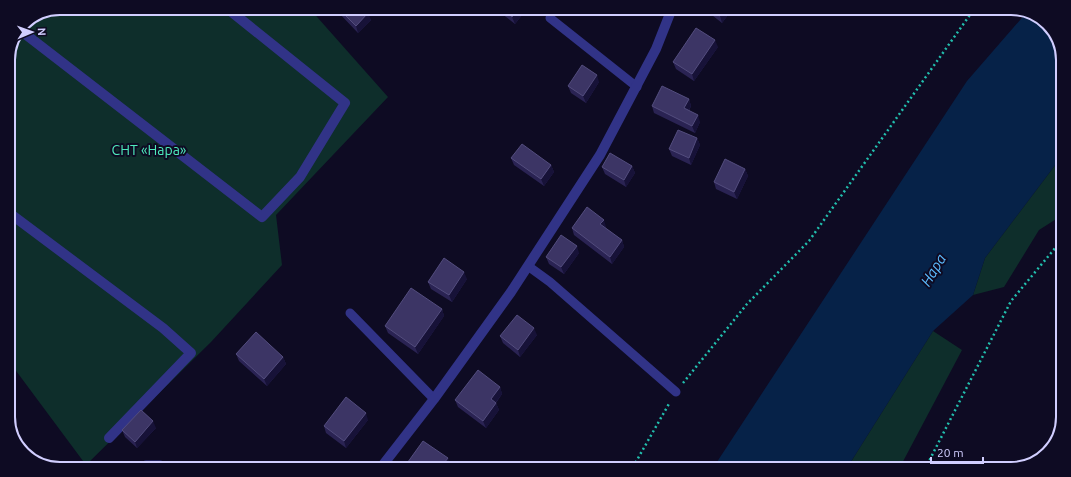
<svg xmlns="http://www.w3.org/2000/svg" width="1071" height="477" font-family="Ubuntu,sans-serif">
<rect width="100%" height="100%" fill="#0e0b23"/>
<path fill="#0e2e2b" d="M 60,8 L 310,9 L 388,97 L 276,215 L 282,265 L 211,342 L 86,465 L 8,360 L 8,57 L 23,23 Z
M 1062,156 L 1061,216 L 1039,230 L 1004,287 L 973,295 L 985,258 Z
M 933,331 L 962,350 L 899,469 L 847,468 Z"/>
<path fill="#062248" d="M 1027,12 L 1031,12 L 1054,31 L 1063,57 L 1062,156 L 985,258 L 973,295 L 933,331 L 847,468 L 713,468 L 967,81 Z"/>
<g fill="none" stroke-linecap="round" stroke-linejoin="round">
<path stroke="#22bfae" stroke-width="2.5" stroke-dasharray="2 3" stroke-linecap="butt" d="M 683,383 L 747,304 L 809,241 L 972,12
M 633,467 L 670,402
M 925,469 L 1011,301 L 1061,241"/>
<path stroke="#313387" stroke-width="9" d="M 550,18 L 637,87
M 528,266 L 550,282 L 676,392
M 350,313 L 434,399
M 146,465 L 160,465"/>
<path stroke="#313387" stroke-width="10" d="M 20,30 L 262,217 L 300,177 L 345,103 L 228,9
M 8,212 L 163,328 L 191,353 L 109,438
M 382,466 L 434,399 L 511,292 L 600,155 L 656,49 L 671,11"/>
</g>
<path fill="#2a2353" d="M 337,9 L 364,9 L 371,20 L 358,33 L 339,13 Z
M 497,10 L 526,10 L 515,24 Z
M 707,11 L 731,11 L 722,23 L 708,12 Z
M 718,47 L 694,81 L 676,69 L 673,62 Z
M 599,82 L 586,103 L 571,93 L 568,86 Z
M 689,99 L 691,106 L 689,111 L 700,122 L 695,133 L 654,113 L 652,106 Z
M 697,138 L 700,145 L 691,165 L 672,156 L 669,149 Z
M 511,158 L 551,165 L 554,172 L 544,186 L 514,165 Z
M 632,166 L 635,173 L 626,187 L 605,174 L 602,167 Z
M 745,169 L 748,176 L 737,199 L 716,189 L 714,182 Z
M 606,227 L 605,228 L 622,240 L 624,247 L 612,264 L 574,235 L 572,228 Z
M 579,253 L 564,274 L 549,264 L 546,257 Z
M 467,279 L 452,302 L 431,289 L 428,282 Z
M 442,309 L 444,316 L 418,354 L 388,333 L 385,326 Z
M 537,335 L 520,357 L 503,343 L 500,336 Z
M 236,354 L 283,357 L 286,364 L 267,386 L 239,361 Z
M 500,387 L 502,394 L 496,403 L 499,410 L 486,428 L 458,407 L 455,400 Z
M 368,420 L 346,448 L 326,433 L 324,426 Z
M 156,428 L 137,448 L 125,437 L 122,430 Z"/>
<path fill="#171238" d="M 518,10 L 526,10 L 515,24 L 512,17 Z
M 724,11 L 731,11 L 722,23 L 720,16 Z
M 368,13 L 371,20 L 358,33 L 356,26 Z
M 715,40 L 718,47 L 694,81 L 692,74 Z
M 597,75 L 599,82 L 586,103 L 583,96 Z
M 689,99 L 691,106 L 686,115 L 684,108 Z
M 698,115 L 700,122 L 695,133 L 692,126 Z
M 697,138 L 700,145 L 691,165 L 689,158 Z
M 551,165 L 554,172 L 544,186 L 541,179 Z
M 632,166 L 635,173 L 626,187 L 624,180 Z
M 745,169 L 748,176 L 737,199 L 734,192 Z
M 604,220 L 606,227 L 603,231 L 600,224 Z
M 622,240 L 624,247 L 612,264 L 610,257 Z
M 577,246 L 579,253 L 564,274 L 561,267 Z
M 464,272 L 467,279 L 452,302 L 449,295 Z
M 442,309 L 444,316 L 418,354 L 415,347 Z
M 534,328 L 537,335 L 520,357 L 518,350 Z
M 283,357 L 286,364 L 267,386 L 264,379 Z
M 500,387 L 502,394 L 493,406 L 491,399 Z
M 496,403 L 499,410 L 486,428 L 483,421 Z
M 366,413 L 368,420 L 346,448 L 344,441 Z
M 153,421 L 156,428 L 137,448 L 135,442 Z
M 448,458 L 450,465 L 449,467 L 441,467 Z"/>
<path fill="#3c3565" stroke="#534d7e" d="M 339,9 L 364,9 L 368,13 L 356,26 Z
M 504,10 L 518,10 L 512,17 Z
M 713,11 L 724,11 L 720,16 Z
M 696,28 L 715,40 L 692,74 L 673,62 Z
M 582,65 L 597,75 L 583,96 L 568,86 Z
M 662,86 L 689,99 L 684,108 L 698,115 L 692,126 L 652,106 Z
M 678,130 L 697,138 L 689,158 L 669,149 Z
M 522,144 L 551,165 L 541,179 L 511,158 Z
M 610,153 L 632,166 L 624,180 L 602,167 Z
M 725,159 L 745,169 L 734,192 L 714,182 Z
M 587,207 L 604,220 L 600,224 L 622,240 L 610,257 L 572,228 Z
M 561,235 L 577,246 L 561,267 L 546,257 Z
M 444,258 L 464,272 L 449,295 L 428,282 Z
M 411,288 L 442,309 L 415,347 L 385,326 Z
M 517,315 L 534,328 L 518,350 L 500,336 Z
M 256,332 L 283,357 L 264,379 L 236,354 Z
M 478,370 L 500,387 L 491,399 L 496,403 L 483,421 L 455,400 Z
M 346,397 L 366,413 L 344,441 L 324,426 Z
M 141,410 L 153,421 L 135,442 L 122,430 Z
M 423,441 L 448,458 L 441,467 L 405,466 Z"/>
<g text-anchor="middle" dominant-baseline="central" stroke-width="4" stroke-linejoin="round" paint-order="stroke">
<g font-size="14" fill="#4eebbc" stroke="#0e0b23">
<text x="149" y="150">СНТ «Нара»</text>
</g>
<g font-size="15" font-style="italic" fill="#5cbcff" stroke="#0e0b23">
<text transform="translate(933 270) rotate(-59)">Нара</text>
</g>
</g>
<path d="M0 0H1071V477H0ZM60 15H1011A45 45 0 0 1 1056 60V417A45 45 0 0 1 1011 462H60A45 45 0 0 1 15 417V60A45 45 0 0 1 60 15Z" fill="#0e0b23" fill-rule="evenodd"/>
<path fill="none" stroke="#d1ceff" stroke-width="2" d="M60 15H1011A45 45 0 0 1 1056 60V417A45 45 0 0 1 1011 462H60A45 45 0 0 1 15 417V60A45 45 0 0 1 60 15Z"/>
<g transform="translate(32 32) rotate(88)" stroke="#0e0b23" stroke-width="3" paint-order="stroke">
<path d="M0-3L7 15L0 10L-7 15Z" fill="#d1ceff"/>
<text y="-6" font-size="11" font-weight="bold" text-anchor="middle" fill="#d1ceff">N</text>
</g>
<path d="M931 457v6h52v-6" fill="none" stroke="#d1ceff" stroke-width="2"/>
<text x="937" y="457" font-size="12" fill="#d1ceff" stroke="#0e0b23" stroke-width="3" paint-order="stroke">20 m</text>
</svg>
